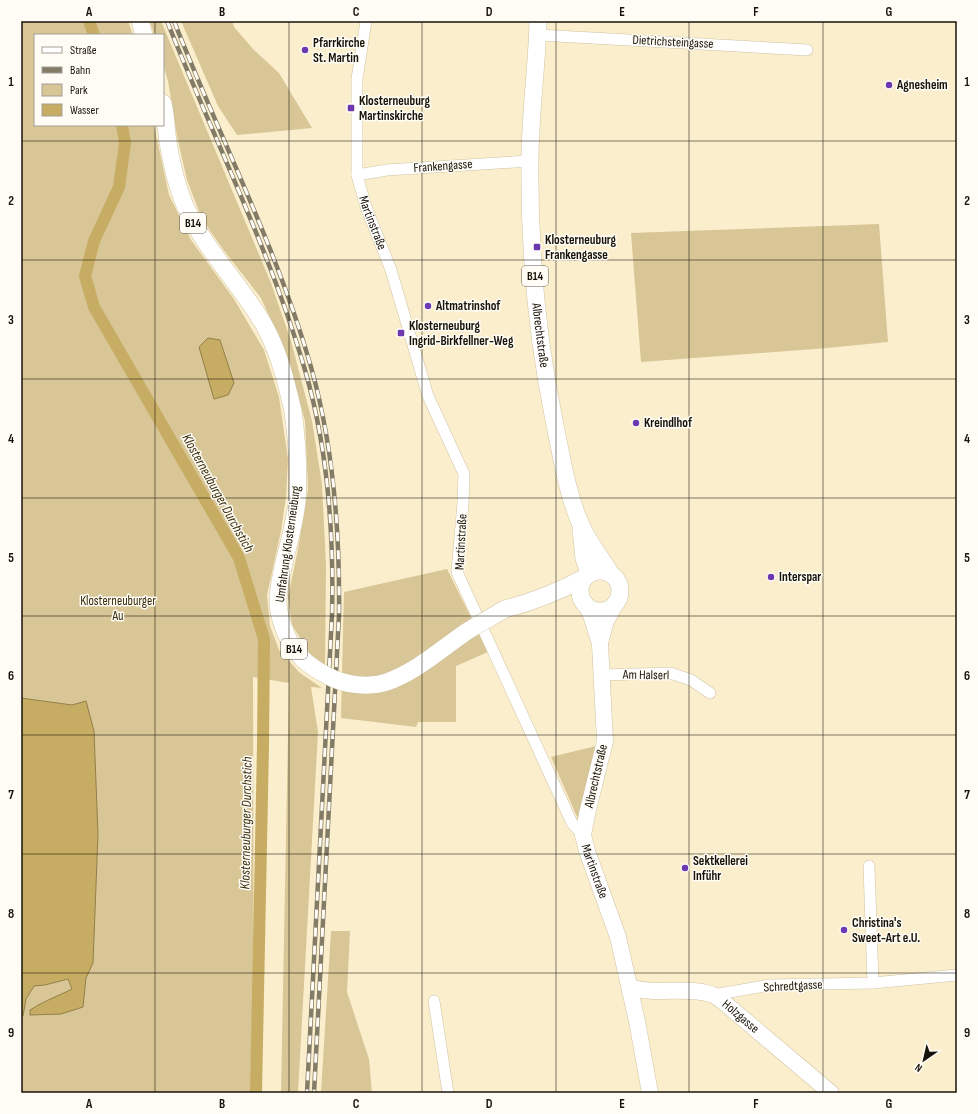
<svg xmlns="http://www.w3.org/2000/svg" width="978" height="1114" font-family="'Sofia Sans Condensed',sans-serif">
<rect width="100%" height="100%" fill="#faeecd"/>
<path fill="#d8c697" d="M 21,21 L 128,21 L 133,35 L 35,35 L 35,125 L 154,125 L 169,195 L 191,240 L 234,299 L 264,350 L 279,397 L 288,459 L 286,497 L 281,531 L 267,595 L 270,626 L 279,650 L 300,673 L 322,688 L 311,687 L 318,732 L 298,1093 L 281,1093 L 289,683 L 253,677 L 254,1093 L 21,1093 L 21,1017 L 23,1016 L 26,999 L 34,986 L 45,985 L 68,979 L 72,989 L 58,996 L 45,1001 L 83,1007 L 86,978 L 93,963 L 98,834 L 96,799 L 86,701 L 72,705 L 21,698 Z
M 150,21 L 161,21 L 271,283 L 291,341 L 312,421 L 322,484 L 326,566 L 325,665 L 310,654 L 292,625 L 288,597 L 298,549 L 308,489 L 305,421 L 287,356 L 261,298 L 222,248 L 202,219 L 187,180 L 177,136 L 168,81 L 163,64 L 163,35 L 154,35 Z
M 181,21 L 232,21 L 234,27 L 254,50 L 279,73 L 312,128 L 237,135 L 218,106 Z
M 879,224 L 888,342 L 827,348 L 641,362 L 631,233 Z
M 447,569 L 488,652 L 456,666 L 456,722 L 418,722 L 416,727 L 341,718 L 344,592 Z
M 596,746 L 581,826 L 551,757 Z
M 331,931 L 350,931 L 347,992 L 369,1059 L 372,1093 L 321,1093 Z"/>
<path fill="#c7ac63" stroke="#927e48" d="M 208,338 L 220,340 L 234,383 L 228,395 L 214,399 L 199,347 Z
M 21,698 L 72,705 L 86,701 L 94,731 L 98,834 L 93,963 L 86,978 L 83,1007 L 61,1014 L 30,1015 L 30,1010 C 44,1001 58,996 72,989 L 68,979 L 45,985 L 34,986 L 26,999 L 23,1016 L 21,1017 Z"/>
<g fill="none" stroke-linecap="round" stroke-linejoin="round">
<path stroke="#c7ac63" stroke-width="12" d="M 89,21 L 94,35
M 122,125 L 125,143 L 119,187 L 94,241 L 85,276 L 94,307 L 239,558 L 264,639 L 263,745 L 256,1093"/>
<defs>
<g id="street">
<path id="s1" d="M 366,21 L 357,79 L 357,175 L 366,207 L 391,270 L 428,396 L 464,474 L 463,503 L 457,572 L 572,823 L 583,835"/>
<path d="M 538,35 L 807,50"/>
<path d="M 357,175 L 387,170 L 530,161"/>
<path d="M 602,675 L 670,673 L 691,680 L 710,693"/>
<path d="M 869,866 L 873,983"/>
<path d="M 713,995 L 770,985 L 873,983 L 957,975"/>
<path d="M 434,1001 L 448,1093"/>
</g>
<g id="secondary">
<path id="s2" d="M 587,606 L 592,618 L 600,644 L 605,741 L 587,814 L 583,835 L 587,851 L 618,937 L 637,1021 L 650,1093"/>
<path d="M 600,643 L 606,621 L 616,603"/>
<path id="s3" d="M 630,987 C 656,996 685,986 711,994 C 717,996 722,1001 727,1005 L 831,1093"/>
</g>
<g id="primary">
<path d="M 140,21 L 144,35"/>
<path id="s4" d="M 538,21 C 537,67 530,114 530,160 C 529,248 537,339 555,425 C 562,459 567,493 581,525 C 587,540 602,559 611,574"/>
<path d="M 163,103 C 166,115 166,129 168,142 C 172,166 177,190 188,212 C 208,253 241,285 264,325 C 279,352 286,381 293,411"/>
<path d="M 581,530 L 584,558 L 589,574"/>
<circle cx="600" cy="591" r="20"/>
<path d="M 505,609 C 532,602 558,592 584,578"/>
</g>
</defs>
<use href="#street" stroke="#d0c4a5" stroke-width="12"/>
<use href="#secondary" stroke="#d0c4a5" stroke-width="17"/>
<use href="#primary" stroke="#d0c4a5" stroke-width="18"/>
<use href="#street" stroke="#fff" stroke-width="11"/>
<use href="#secondary" stroke="#fff" stroke-width="16"/>
<use href="#primary" stroke="#fff" stroke-width="17"/>
<defs>
<path id="rail" d="M 167,21 C 213,137 270,250 305,370 C 328,449 334,533 332,615 L 307,1093
M 174,21 C 219,136 277,248 311,367 C 334,448 340,532 339,615 L 314,1093"/>
</defs>
<use href="#rail" stroke="#837b66" stroke-width="4.5"/>
<use href="#rail" stroke="#fefcf5" stroke-width="3" stroke-dasharray="9" stroke-linecap="butt"/>
<defs>
<path id="primary-bridge" d="M 293,411 C 297,440 299,471 297,501 C 294,535 279,568 278,602 C 278,613 282,624 286,634 C 295,655 308,666 328,676 C 344,685 369,688 387,682 C 417,671 440,650 466,632 C 478,624 492,617 505,609"/>
</defs>
<use href="#primary-bridge" stroke="#d0c4a5" stroke-width="18" stroke-linecap="butt"/>
<use href="#primary-bridge" stroke="#fff" stroke-width="17"/>
</g>
<path fill="none" stroke="#181308" stroke-width="1" stroke-opacity="0.55" d="M 155,21 L 155,35M 289,21 L 289,1093M 422,21 L 422,1093M 556,21 L 556,1093M 689,21 L 689,1093M 823,21 L 823,1093M 155,125 L 155,1093M 21,141 L 957,141M 21,260 L 957,260M 21,379 L 957,379M 21,498 L 957,498M 21,616 L 957,616M 21,735 L 957,735M 21,854 L 957,854M 21,973 L 957,973"/>
<g fill="#6c38af" stroke="#fefcf5" stroke-width="1.5">
<circle cx="305" cy="50" r="4"/>
<circle cx="889" cy="85" r="4"/>
<rect x="347" y="104" width="8" height="8" rx="2"/>
<rect x="533" y="243" width="8" height="8" rx="2"/>
<circle cx="428" cy="306" r="4"/>
<rect x="397" y="329" width="8" height="8" rx="2"/>
<circle cx="636" cy="423" r="4"/>
<circle cx="771" cy="577" r="4"/>
<circle cx="685" cy="868" r="4"/>
<circle cx="844" cy="930" r="4"/>
</g>
<g text-anchor="middle" dominant-baseline="central" stroke-width="3" stroke-linejoin="round" paint-order="stroke">
<g fill="#fefcf5" stroke="#5d594f" stroke-width="1">
<rect x="180" y="213" width="26" height="20" rx="3"/>
<rect x="522" y="266" width="26" height="20" rx="3"/>
<rect x="281" y="639" width="26" height="20" rx="3"/>
</g>
<g font-size="12" font-weight="bold" fill="#181308">
<text x="193" y="223">B14</text>
<text x="535" y="276">B14</text>
<text x="294" y="649">B14</text>
</g>
<g font-size="13" fill="#181308" stroke="#fefcf5">
<text transform="translate(673 42) rotate(3)">Dietrichsteingasse</text>
<text transform="translate(443 166) rotate(-4)">Frankengasse</text>
<text stroke="none"><textPath href="#s1" startOffset="205">Martinstraße</textPath></text>
<text stroke="none"><textPath href="#s4" startOffset="315">Albrechtstraße</textPath></text>
<text transform="translate(461 542) rotate(-87)">Martinstraße</text>
<text transform="translate(288 544) rotate(-82)">Umfahrung Klosterneuburg</text>
<text transform="translate(646 675) rotate(1)">Am Halserl</text>
<text transform="translate(596 776) rotate(-77)">Albrechtstraße</text>
<text stroke="none"><textPath href="#s2" startOffset="272">Martinstraße</textPath></text>
<text transform="translate(793 986) rotate(-3)">Schredtgasse</text>
<text stroke="none"><textPath href="#s3" startOffset="119">Holzgasse</textPath></text>
</g>
<g font-size="13" font-weight="bold" fill="#181308" stroke="#fefcf5" text-anchor="start">
<text x="313" y="43">Pfarrkirche<tspan x="313" dy="15">St. Martin</tspan></text>
<text x="897" y="85">Agnesheim</text>
<text x="359" y="101">Klosterneuburg<tspan x="359" dy="15">Martinskirche</tspan></text>
<text x="545" y="240">Klosterneuburg<tspan x="545" dy="15">Frankengasse</tspan></text>
<text x="436" y="306">Altmatrinshof</text>
<text x="409" y="326">Klosterneuburg<tspan x="409" dy="15">Ingrid-Birkfellner-Weg</tspan></text>
<text x="644" y="423">Kreindlhof</text>
<text x="779" y="577">Interspar</text>
<text x="693" y="861">Sektkellerei<tspan x="693" dy="15">Inführ</tspan></text>
<text x="852" y="923">Christina's<tspan x="852" dy="15">Sweet-Art e.U.</tspan></text>
</g>
<g font-size="13" fill="#362a08" stroke="#fefcf5">
<text x="118" y="601">Klosterneuburger<tspan x="118" dy="15">Au</tspan></text>
</g>
<g font-size="14" font-style="italic" fill="#392e0d" stroke="#fefcf5">
<text transform="translate(218 493) rotate(61)">Klosterneuburger Durchstich</text>
<text transform="translate(246 823) rotate(-89)">Klosterneuburger Durchstich</text>
</g>
</g>
<rect width="978" height="1114" fill="none" stroke="#fefcf5" stroke-width="44"/>
<rect x="34" y="34" width="130" height="92" fill="#fefcf5" stroke="#a29f96"/>
<rect x="42" y="47" width="20" height="6" fill="#ffffff" stroke="#a29f96"/>
<text x="70" y="54" font-size="12" fill="#181308">Straße</text>
<rect x="42" y="67" width="20" height="6" fill="#837b66" stroke="#a29f96"/>
<text x="70" y="74" font-size="12" fill="#181308">Bahn</text>
<rect x="42" y="84" width="20" height="12" fill="#d8c697" stroke="#a29f96"/>
<text x="70" y="94" font-size="12" fill="#181308">Park</text>
<rect x="42" y="104" width="20" height="12" fill="#c7ac63" stroke="#a29f96"/>
<text x="70" y="114" font-size="12" fill="#181308">Wasser</text>
<g transform="translate(924 1060) rotate(214)" stroke="#fefcf5" stroke-width="3" paint-order="stroke">
<path d="M0-3L7 15L0 10L-7 15Z" fill="#181308"/>
<text y="-6" font-size="11" font-weight="bold" text-anchor="middle" fill="#181308">N</text>
</g>
<rect x="22" y="22" width="934" height="1070" fill="none" stroke="#181308" stroke-width="1.5"/>
<g font-size="13" text-anchor="middle" font-weight="bold" fill="#181308">
<text x="89" y="16">A</text>
<text x="222" y="16">B</text>
<text x="356" y="16">C</text>
<text x="489" y="16">D</text>
<text x="622" y="16">E</text>
<text x="756" y="16">F</text>
<text x="889" y="16">G</text>
<text x="11" y="86">1</text>
<text x="967" y="86">1</text>
<text x="11" y="205">2</text>
<text x="967" y="205">2</text>
<text x="11" y="324">3</text>
<text x="967" y="324">3</text>
<text x="11" y="443">4</text>
<text x="967" y="443">4</text>
<text x="11" y="562">5</text>
<text x="967" y="562">5</text>
<text x="11" y="680">6</text>
<text x="967" y="680">6</text>
<text x="11" y="799">7</text>
<text x="967" y="799">7</text>
<text x="11" y="918">8</text>
<text x="967" y="918">8</text>
<text x="11" y="1037">9</text>
<text x="967" y="1037">9</text>
<text x="89" y="1108">A</text>
<text x="222" y="1108">B</text>
<text x="356" y="1108">C</text>
<text x="489" y="1108">D</text>
<text x="622" y="1108">E</text>
<text x="756" y="1108">F</text>
<text x="889" y="1108">G</text>
</g>
</svg>
